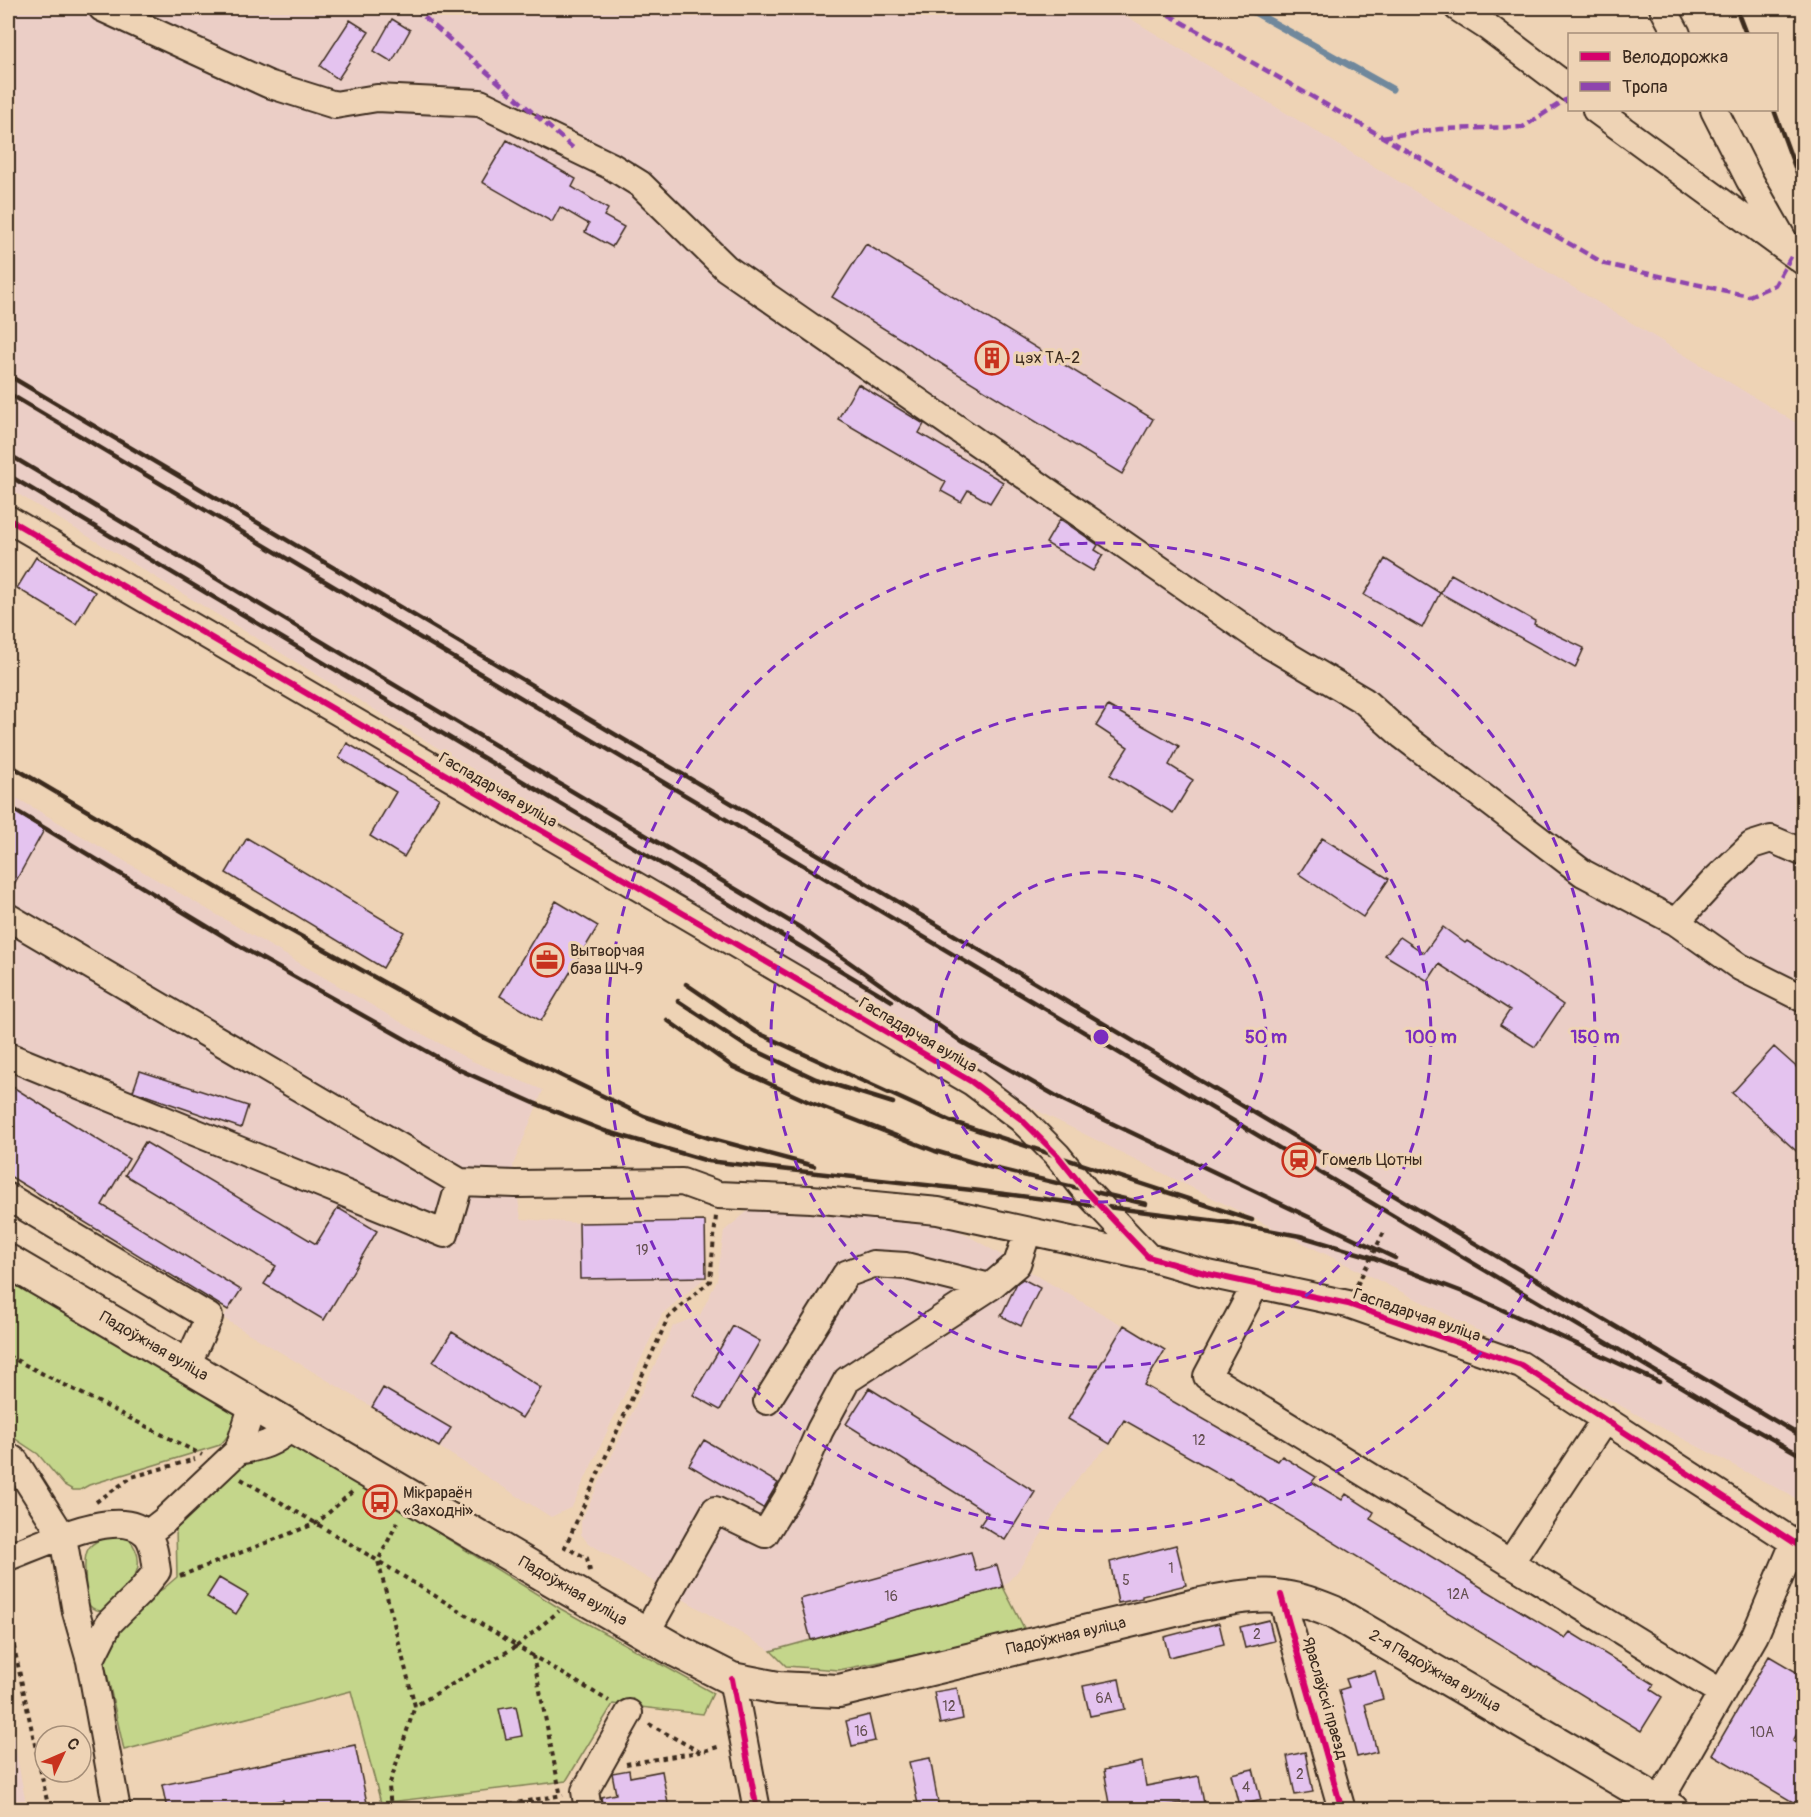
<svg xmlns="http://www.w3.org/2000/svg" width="1811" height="1817" font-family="Pangolin,sans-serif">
<rect width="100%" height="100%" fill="#eed3b5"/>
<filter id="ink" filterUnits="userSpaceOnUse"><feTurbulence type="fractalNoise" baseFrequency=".0167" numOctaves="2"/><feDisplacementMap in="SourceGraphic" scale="12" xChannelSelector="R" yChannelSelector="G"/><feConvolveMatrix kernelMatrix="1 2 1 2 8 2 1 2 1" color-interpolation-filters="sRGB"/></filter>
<g filter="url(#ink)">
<path fill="#ebcec6" d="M 8,8 L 1113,8 L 1803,427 L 1803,1502 L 1450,1316 L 1038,1111 L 8,488 Z
M 8,793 L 404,1024 L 472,1061 L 543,1090 L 513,1165 L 521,1219 L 579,1223 L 705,1221 L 706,1277 L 662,1314 L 572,1507 L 551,1517 L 439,1447 L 223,1318 L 240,1289 L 8,1147 Z
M 760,1201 L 934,1216 L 1165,1350 L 1110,1444 L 1080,1475 L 1017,1572 L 1003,1587 L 771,1651 L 588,1543 L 581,1534 L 581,1521 L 673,1326 L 700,1315 L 717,1280 L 724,1231 Z
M 8,1710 L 27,1809 L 8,1809 Z"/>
<path fill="#c4d68b" stroke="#808054" stroke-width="1.5" d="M 8,1280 L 235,1408 C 238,1427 232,1431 220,1445 L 89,1485 L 80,1490 L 73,1490 L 64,1485 L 38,1454 L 8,1434 Z
M 296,1445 L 561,1609 L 713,1693 L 703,1714 L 613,1704 L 566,1781 L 381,1803 L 351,1691 L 124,1750 L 105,1665 L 108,1643 L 142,1600 L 163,1589 L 177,1577 L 176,1525 L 244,1458 Z
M 109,1536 L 127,1537 C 147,1559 138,1576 120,1597 C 115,1602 110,1609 102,1611 C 99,1611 92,1609 90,1606 C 84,1597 86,1580 85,1569 C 84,1549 89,1543 109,1536 Z
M 1003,1587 L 1025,1630 L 926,1653 L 839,1670 L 786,1666 L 771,1651 Z"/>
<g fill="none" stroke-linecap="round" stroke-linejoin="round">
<path stroke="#6f889c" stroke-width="7" d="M 1247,8 L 1392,89"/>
</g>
<path fill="#e4c3ef" stroke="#3b2a1e" stroke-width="1.5" d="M 392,19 L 410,30 L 392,62 L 374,51 Z
M 350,20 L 369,32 L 338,79 L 320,66 Z
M 507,140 L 576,179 L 572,187 L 608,209 L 604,216 L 624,227 L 612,247 L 585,232 L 589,224 L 560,207 L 552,222 L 482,182 Z
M 866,244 L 1153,419 L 1122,474 L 832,297 Z
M 858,384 L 924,424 L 919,433 L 1003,482 L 990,503 L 968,490 L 961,502 L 941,491 L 946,482 L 838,419 Z
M 1060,519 L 1098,545 L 1095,550 L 1103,555 L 1093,571 L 1046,543 Z
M 36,557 L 95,592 L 76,624 L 17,588 Z
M 1385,559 L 1440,593 L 1422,628 L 1364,595 Z
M 1451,574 L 1535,621 L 1534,624 L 1584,648 L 1575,668 L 1440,593 Z
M 1108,706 L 1179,746 L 1169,765 L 1193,780 L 1173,813 L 1110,775 L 1128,747 L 1096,726 Z
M 347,743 L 439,798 L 404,857 L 370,836 L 396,792 L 339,758 Z
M 8,808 L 44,830 L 8,895 Z
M 247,838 L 404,932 L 383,968 L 226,873 Z
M 1322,838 L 1389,879 L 1363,917 L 1299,874 Z
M 556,901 L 598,926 L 541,1021 L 500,996 Z
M 1443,927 L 1465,943 L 1467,941 L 1529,981 L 1563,1005 L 1535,1047 L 1500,1025 L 1510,1010 L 1439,964 L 1428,981 L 1385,955 L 1400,937 L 1424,953 Z
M 1774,1047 L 1803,1073 L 1803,1157 L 1732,1093 Z
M 140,1071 L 248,1106 L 241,1128 L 133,1091 Z
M 8,1084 L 129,1159 L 102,1205 L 241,1290 L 228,1310 L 8,1175 Z
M 145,1142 L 316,1244 L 338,1208 L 377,1231 L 324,1320 L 264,1284 L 276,1266 L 125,1175 Z
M 705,1221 L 706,1277 L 580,1279 L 579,1223 Z
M 1023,1279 L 1040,1288 L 1021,1326 L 1001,1316 L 1017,1283 Z
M 1124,1325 L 1165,1350 L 1144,1385 L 1268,1456 L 1278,1461 L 1282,1456 L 1316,1477 L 1312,1482 L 1342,1500 L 1346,1494 L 1374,1512 L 1370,1519 L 1489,1592 L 1565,1638 L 1570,1632 L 1654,1684 L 1651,1690 L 1662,1697 L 1641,1731 L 1229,1478 L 1228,1479 L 1124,1420 L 1110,1444 L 1068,1419 Z
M 733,1326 L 760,1341 L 720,1410 L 693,1395 Z
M 452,1332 L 541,1388 L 522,1418 L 433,1362 Z
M 383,1388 L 451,1428 L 439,1447 L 372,1407 Z
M 869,1388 L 1035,1492 L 1005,1540 L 980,1525 L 988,1513 L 846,1424 Z
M 704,1440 L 778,1483 L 763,1508 L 689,1465 Z
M 1176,1545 L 1186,1585 L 1142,1596 L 1142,1598 L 1118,1603 L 1110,1562 Z
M 971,1552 L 976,1571 L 997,1565 L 1003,1587 L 811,1640 L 800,1599 Z
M 219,1578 L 248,1595 L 236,1614 L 207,1597 Z
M 1269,1620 L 1274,1641 L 1245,1648 L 1240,1627 Z
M 1219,1623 L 1224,1644 L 1169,1657 L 1164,1637 Z
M 1769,1656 L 1803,1676 L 1803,1723 L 1793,1741 L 1803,1747 L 1803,1808 L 1712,1754 Z
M 1375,1671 L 1383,1699 L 1365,1704 L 1377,1752 L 1357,1757 L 1339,1690 L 1349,1687 L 1346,1679 Z
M 1119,1679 L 1125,1709 L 1090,1716 L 1083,1686 Z
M 957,1688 L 963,1719 L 940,1724 L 934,1692 Z
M 516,1706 L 522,1736 L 506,1739 L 499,1709 Z
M 869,1715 L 875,1741 L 852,1746 L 846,1721 Z
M 355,1745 L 367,1803 L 335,1809 L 285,1809 L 283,1800 L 238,1809 L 167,1809 L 162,1785 Z
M 1305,1752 L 1313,1792 L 1295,1795 L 1287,1756 Z
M 930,1758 L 939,1808 L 919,1809 L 909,1762 Z
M 1142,1762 L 1146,1786 L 1199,1776 L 1205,1809 L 1183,1809 L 1181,1803 L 1149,1809 L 1111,1809 L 1104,1770 Z
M 1253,1769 L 1261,1800 L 1239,1806 L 1231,1774 Z
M 629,1770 L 630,1777 L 662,1771 L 669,1809 L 603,1809 L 601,1797 L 616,1794 L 612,1773 Z"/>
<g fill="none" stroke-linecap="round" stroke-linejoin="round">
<defs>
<path id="minor" d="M 102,8 L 268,84 L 335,105 L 377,98 L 480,103 L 611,166 L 640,184 L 726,268 L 1266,643 L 1364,701 L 1403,736 L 1583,873 L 1676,922 L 1713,882 L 1752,845 L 1771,839 L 1804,853
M 1458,8 L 1489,28 L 1570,89
M 1663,8 L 1677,34
M 1596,110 L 1804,262
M 1714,110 L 1749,179 L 1787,246
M 8,519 L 972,1082 L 1021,1119 L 1057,1155 L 1086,1191 L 1148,1257 L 1208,1274 L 1348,1304 L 1521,1365 L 1804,1549
M 8,917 L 460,1182 L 515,1184 L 682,1182 L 718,1195 L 811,1199 L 938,1211 L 1148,1257
M 1676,922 L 1740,967 L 1804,999
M 8,1056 L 445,1234 L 460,1182
M 8,1197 L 209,1317 L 187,1365
M 1256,1284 L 1207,1376 L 1722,1693
M 767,1401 L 846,1274 L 873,1264 L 906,1266 L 990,1287 L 1017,1264 L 1028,1231
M 238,1451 C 261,1447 275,1444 292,1426
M 8,1456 L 15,1461 L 63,1537 L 76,1612 L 90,1661 L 117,1810
M 147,1534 L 165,1520 L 238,1451 L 253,1404
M 8,1557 C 39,1546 121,1504 147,1535 C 155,1545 155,1559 157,1571 L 140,1592 L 109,1623 L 90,1661
M 1510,1563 L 1605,1419
M 1281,1595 L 1342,1810
M 646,1633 L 715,1510 L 765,1534 L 798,1480 L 820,1430 L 847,1380 L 990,1287
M 732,1679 L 757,1810
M 1659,1802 L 1755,1635 L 1794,1543
M 588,1810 L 585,1791 L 629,1713"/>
<path id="major" d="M 8,1261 L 558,1583 L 677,1651 L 732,1679 L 778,1688 L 839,1691 L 1196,1605 C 1254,1594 1277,1588 1333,1612 L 1672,1810"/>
</defs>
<use href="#minor" stroke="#3b2a1e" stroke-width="30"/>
<use href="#major" stroke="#3b2a1e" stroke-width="36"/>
<path stroke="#3b2a1e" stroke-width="4" stroke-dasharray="4.5 4.5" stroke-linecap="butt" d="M 1357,1285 L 1384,1232
M 8,1356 L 202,1455
M 241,1479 C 334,1533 425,1590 517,1646 L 415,1706 L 378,1561 L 399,1519
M 96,1502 L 132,1477 L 195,1459
M 590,1571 L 587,1558 L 565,1547 L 668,1318 L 710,1281 L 716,1216
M 180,1576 L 317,1523 L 352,1492
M 8,1619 L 49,1810
M 533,1656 L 517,1646 L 559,1611
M 649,1724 L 700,1752 L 721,1746
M 626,1764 L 699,1752
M 560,1792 L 533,1656 L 609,1701
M 391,1810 L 389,1786 L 415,1706
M 474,1810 L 563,1795"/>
<use href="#minor" stroke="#eed3b5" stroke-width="26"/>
<use href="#major" stroke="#eed3b5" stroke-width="32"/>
<path stroke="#3b2a1e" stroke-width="4.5" d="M 1736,8 L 1746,34
M 1774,110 L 1804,192
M 8,375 L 1804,1438
M 8,393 L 1722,1411 L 1804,1457
M 8,454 L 801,928 L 962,1042 L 1065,1101 L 1395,1258
M 8,475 L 892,1001
M 8,764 L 270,919 L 480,1036 L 644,1116 L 709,1138 L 814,1166
M 8,806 L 243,948 L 460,1070 L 534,1103 L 605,1131 L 708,1161 L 981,1191 L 1225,1222 L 1300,1236 L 1371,1257 L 1468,1294 L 1659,1382
M 686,984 L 756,1032 L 950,1121 L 1252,1220
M 678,1001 L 746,1046 L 816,1079 L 893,1103
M 667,1020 L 733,1067 L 809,1102 L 935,1151 L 989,1167 L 1146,1204"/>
<path stroke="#8e44ad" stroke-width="4.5" stroke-dasharray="9 4.5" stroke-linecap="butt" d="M 414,8 L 573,148
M 1157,8 L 1605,264 L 1749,296 L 1775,285 L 1792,255
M 1382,137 L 1440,129 L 1523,127 L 1570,97"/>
<defs>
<path id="cycleway" d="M 8,519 L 972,1082 L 1021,1119 L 1057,1155 L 1086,1191 L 1148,1257 L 1208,1274 L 1348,1304 L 1521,1365 L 1804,1549
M 1281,1595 L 1342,1810
M 732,1679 L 757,1810"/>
</defs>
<use href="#cycleway" stroke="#eed3b5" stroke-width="10"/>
<use href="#cycleway" stroke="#d6006c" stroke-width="6"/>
</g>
</g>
<g fill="none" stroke="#7b2cbf" stroke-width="3" stroke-dasharray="10 8">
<circle cx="1101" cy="1037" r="165"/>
<circle cx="1101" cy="1037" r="330"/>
<circle cx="1101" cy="1037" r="494"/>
</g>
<defs>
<symbol id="building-ring" viewBox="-11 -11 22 22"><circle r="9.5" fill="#eed3b5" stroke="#c8321e" stroke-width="1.5"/><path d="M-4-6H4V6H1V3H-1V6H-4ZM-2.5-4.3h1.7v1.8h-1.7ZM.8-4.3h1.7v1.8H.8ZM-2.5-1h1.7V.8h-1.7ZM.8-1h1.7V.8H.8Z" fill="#c8321e"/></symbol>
<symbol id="office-ring" viewBox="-11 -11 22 22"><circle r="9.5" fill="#eed3b5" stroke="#c8321e" stroke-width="1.5"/><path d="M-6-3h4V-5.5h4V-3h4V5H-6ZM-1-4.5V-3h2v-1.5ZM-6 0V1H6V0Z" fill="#c8321e"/></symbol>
<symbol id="station-ring" viewBox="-11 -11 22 22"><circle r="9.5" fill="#eed3b5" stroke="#c8321e" stroke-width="1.5"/><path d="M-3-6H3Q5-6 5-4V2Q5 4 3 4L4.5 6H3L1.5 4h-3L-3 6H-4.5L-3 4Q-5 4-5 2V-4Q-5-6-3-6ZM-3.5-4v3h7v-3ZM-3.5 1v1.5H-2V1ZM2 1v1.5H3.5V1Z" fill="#c8321e"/></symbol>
<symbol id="bus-ring" viewBox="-11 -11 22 22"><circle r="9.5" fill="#eed3b5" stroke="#c8321e" stroke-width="1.5"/><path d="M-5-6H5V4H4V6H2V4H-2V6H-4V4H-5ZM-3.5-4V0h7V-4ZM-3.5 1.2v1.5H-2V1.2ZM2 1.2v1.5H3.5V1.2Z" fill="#c8321e"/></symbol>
</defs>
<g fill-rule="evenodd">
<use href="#building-ring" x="973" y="339" width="38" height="38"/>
<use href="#office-ring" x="528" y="941" width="38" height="38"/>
<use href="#station-ring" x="1280" y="1141" width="38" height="38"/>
<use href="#bus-ring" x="361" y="1483" width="38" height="38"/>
</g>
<g text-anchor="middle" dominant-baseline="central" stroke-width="6" stroke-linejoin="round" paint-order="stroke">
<g font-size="14" fill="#655052">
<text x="642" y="1250">19</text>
<text x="1199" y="1440">12</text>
<text x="1171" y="1568">1</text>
<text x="1126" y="1580">5</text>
<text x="1458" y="1594">12А</text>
<text x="891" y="1596">16</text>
<text x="1257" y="1634">2</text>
<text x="1104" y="1698">6А</text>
<text x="949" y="1706">12</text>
<text x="861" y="1731">16</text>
<text x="1762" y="1732">10А</text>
<text x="1300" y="1774">2</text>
<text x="1246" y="1787">4</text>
</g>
<g font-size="16" fill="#3b2a1e" stroke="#eed3b5" text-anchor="start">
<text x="1015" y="358">цэх ТА-2</text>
<text x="570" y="951">Вытворчая<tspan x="570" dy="18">база ШЧ-9</tspan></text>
<text x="1322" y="1160">Гомель Цотны</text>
<text x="403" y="1493">Мікрараён<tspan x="403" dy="18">«Заходні»</tspan></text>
</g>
<g font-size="16" fill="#3b2a1e" stroke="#eed3b5">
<text transform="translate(498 790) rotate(30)">Гаспадарчая вуліца</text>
<text transform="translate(918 1035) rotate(30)">Гаспадарчая вуліца</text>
<text transform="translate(1417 1315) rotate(19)">Гаспадарчая вуліца</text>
<text transform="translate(154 1346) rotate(30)">Падоўжная вуліца</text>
<text transform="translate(573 1591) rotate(30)">Падоўжная вуліца</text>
<text transform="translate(1066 1636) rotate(-13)">Падоўжная вуліца</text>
<text transform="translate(1435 1671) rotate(30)">2-я Падоўжная вуліца</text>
<text transform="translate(1325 1698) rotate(74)">Яраслаўскі праезд</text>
</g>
</g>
<circle cx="1101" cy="1037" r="9" fill="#7b2cbf" stroke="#eed3b5" stroke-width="3"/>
<g font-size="18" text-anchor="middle" font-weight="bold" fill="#7b2cbf" stroke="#eed3b5" stroke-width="6" stroke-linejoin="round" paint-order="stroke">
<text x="1266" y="1043">50 m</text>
<text x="1431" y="1043">100 m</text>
<text x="1595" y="1043">150 m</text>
</g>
<rect width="1811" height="1817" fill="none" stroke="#eed3b5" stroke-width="30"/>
<rect x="15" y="15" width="1781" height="1787" fill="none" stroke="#3b2a1e" stroke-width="2" filter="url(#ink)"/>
<rect x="1568" y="33" width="210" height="78" fill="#eed3b5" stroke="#a68f79" stroke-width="1.5"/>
<rect x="1580" y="52" width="30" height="9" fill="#d6006c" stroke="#a68f79" stroke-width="1.5"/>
<text x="1622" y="63" font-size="18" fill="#3b2a1e">Велодорожка</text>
<rect x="1580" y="82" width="30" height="9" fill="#8e44ad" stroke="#a68f79" stroke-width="1.5"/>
<text x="1622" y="93" font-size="18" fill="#3b2a1e">Тропа</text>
<g transform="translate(63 1754) rotate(46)"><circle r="28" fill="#eed3b5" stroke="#a68f79" stroke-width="1.5"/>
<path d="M0-4.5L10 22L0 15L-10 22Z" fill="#c8321e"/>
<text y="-9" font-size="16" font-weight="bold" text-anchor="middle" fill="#3b2a1e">С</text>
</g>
</svg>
